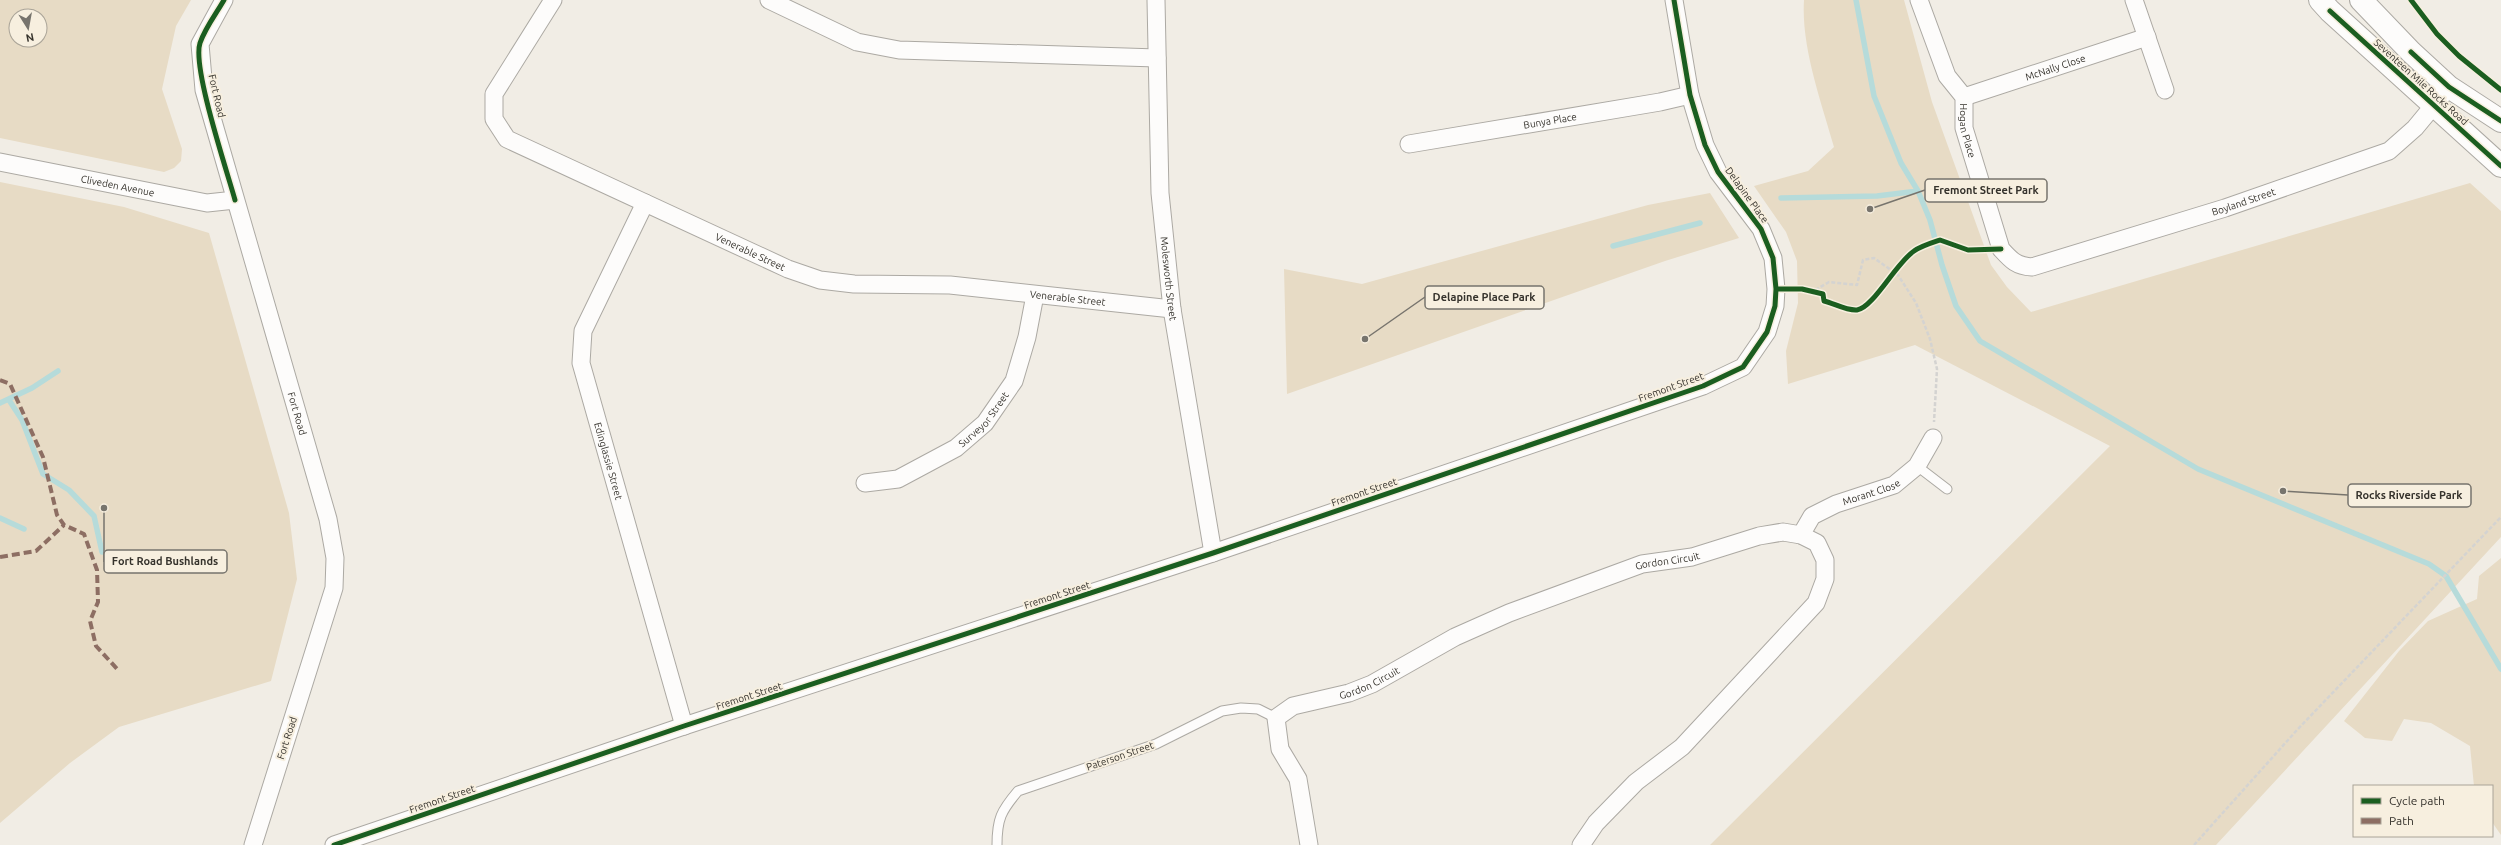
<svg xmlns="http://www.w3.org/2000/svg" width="2501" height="845" font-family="Ubuntu,sans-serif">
<rect width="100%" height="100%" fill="#f1ede5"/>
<path fill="#e7dbc5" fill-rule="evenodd" d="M 0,0 L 191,0 L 176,26 L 162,89 L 182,149 L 181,161 L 174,168 L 164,172 L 0,138 ZM 16,16 L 40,16 L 40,40 L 16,40 Z
M 1804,0 L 1904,0 L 1932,102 L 1991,265 L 2007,287 L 2031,312 L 2470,183 L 2501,211 L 2501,537 L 2216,845 L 1710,845 L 2110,446 L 1915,345 L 1788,384 L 1786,351 L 1798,303 L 1797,261 L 1786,232 L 1754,186 L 1808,171 L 1834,147 C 1821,101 1801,47 1804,0 Z
M 0,182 L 124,207 L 209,233 L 289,513 L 297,579 L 271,681 L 119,727 L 70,763 L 0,823 Z
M 1710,193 L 1739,238 L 1665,261 L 1287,394 L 1284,269 L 1362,284 L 1648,205 Z
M 2501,558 L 2501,835 L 2492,822 L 2492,786 L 2474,786 L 2470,746 L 2431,723 L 2404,719 L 2392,741 L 2365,738 L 2344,721 L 2399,651 L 2428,621 L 2477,599 L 2479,576 Z"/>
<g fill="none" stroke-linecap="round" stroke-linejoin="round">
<path stroke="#b6dbda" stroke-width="5.5" d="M 1856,0 L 1874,96 L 1901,163 L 1918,191 L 1930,220 L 1942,265 L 1956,306 L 1980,341 L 2198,469 L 2429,564 L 2446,576 L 2501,669
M 1781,198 L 1877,196 L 1918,191
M 1613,246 L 1700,223
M 9,400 L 22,420 L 43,474 L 69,490 L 94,516 L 102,552
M 0,403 L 32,388 L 58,371
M 0,518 L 24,529"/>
<defs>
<path id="lane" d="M 1917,466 L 1947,489
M 997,845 C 997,819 1001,811 1018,791 L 1156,744 L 1222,711 L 1241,708 L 1258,709 L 1276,718"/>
<g id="street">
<path id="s1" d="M 224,0 L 200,44 L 204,90 L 328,519 L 335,558 L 334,588 L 253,845"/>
<path id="s2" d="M 553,0 L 494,94 L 494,119 L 507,139 L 788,269 L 820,280 L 854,284 L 950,285 L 1172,309"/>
<path d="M 769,0 L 857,42 L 899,50 L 1157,58"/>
<path id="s3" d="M 1156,0 L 1160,193 L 1172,309 L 1213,553"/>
<path id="s4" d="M 1919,0 L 1947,76 L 1964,97 L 1964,128 L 2001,249 C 2011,260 2016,266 2032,267 L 2225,208 L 2389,151 L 2415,128 L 2449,87"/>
<path d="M 2134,0 L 2165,90"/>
<path id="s5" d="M 1964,97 L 2147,37"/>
<path id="s6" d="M 1409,144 L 1660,102 L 1690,95"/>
<path id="s7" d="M 0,162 L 207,203 L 235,200"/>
<path id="s8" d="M 645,203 L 583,331 L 581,363 L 684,726"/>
<path id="s9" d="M 865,483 L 898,479 L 956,448 L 985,423 L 1014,381 L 1027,337 L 1035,295"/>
<path id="s10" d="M 1801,535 L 1812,516 L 1836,504 L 1894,485 L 1917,466 L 1933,438"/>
<path d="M 334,845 L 684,726 L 1213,553 L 1703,386 L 1743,367 L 1767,332 L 1775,306 L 1776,289 L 1773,258 L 1761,229 L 1718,172 L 1705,145 L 1690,95 L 1674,0"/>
<path id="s11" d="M 1309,845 L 1298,779 L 1280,749 L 1276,718 L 1293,706 L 1349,693 L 1372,684 L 1455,637 L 1509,613 L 1642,564 L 1692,557 L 1759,536 L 1783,532 L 1801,535 L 1817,543 L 1825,560 L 1825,579 L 1816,603 L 1682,747 L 1636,782 L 1596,823 L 1581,845"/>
</g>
<path id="secondary" d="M 2320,0 L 2330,11 L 2501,166
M 2361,0 L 2411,52 L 2449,87 L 2501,121"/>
</defs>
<use href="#lane" stroke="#aca9a3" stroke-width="11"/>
<use href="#street" stroke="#aca9a3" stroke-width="19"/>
<use href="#secondary" stroke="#aca9a3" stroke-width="24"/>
<path stroke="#d4d3d1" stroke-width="2.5" stroke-dasharray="4 2" stroke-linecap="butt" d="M 1823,294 L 1817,289 L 1829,282 L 1857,285 L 1863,260 L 1874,258 L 1898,275 L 1916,303 L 1930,339 L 1937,369 L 1934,422
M 2194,845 L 2297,730 L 2501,517"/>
<use href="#lane" stroke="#fdfcfb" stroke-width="9"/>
<use href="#street" stroke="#fdfcfb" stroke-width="17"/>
<use href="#secondary" stroke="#fdfcfb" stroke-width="22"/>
<path stroke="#8d6e63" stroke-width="4" stroke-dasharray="8 4" stroke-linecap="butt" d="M 0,380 L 10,384 L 43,457 L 57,515 L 64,525 L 84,534 L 97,570 L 98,602 L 90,621 L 96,646 L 119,671
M 0,557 L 36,551 L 64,525"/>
<defs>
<path id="cycleway" d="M 224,0 C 216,14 205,28 200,43 C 192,67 227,171 235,200
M 2411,0 L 2437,34 L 2459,56 L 2501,90
M 2330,11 L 2501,166
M 2411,52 L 2449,87 L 2501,121
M 1776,289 L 1802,289 L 1823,294 L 1824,301 C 1833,303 1847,311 1857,310 C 1873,308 1896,263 1914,251 C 1921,246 1931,243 1940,240 L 1968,250 L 2001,249
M 334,845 L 684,726 L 1213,553 L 1703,386 L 1743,367 L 1767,332 L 1775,306 L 1776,289 L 1773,258 L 1761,229 L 1718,172 L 1705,145 L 1690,95 L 1674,0"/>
</defs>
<use href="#cycleway" stroke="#f7efdf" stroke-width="8"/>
<use href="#cycleway" stroke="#1b5e20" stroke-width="5"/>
</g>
<g text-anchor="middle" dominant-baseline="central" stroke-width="4" stroke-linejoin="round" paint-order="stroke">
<g font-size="10" fill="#36332d" stroke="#f7efdf">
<text stroke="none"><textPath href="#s5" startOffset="96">McNally Close</textPath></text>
<text transform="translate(2421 82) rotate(42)">Seventeen Mile Rocks Road</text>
<text transform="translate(217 96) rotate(77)">Fort Road</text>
<text stroke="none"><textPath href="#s6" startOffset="143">Bunya Place</textPath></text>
<text stroke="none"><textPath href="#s4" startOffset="142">Hogan Place</textPath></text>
<text stroke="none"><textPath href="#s7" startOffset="120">Cliveden Avenue</textPath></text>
<text transform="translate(1747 195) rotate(54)">Delapine Place</text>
<text stroke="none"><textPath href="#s4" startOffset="524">Boyland Street</textPath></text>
<text stroke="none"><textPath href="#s2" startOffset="428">Venerable Street</textPath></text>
<text stroke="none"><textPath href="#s3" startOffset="279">Molesworth Street</textPath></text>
<text stroke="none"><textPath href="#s2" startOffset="752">Venerable Street</textPath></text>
<text transform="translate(1671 387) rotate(-20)">Fremont Street</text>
<text stroke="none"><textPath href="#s1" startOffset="433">Fort Road</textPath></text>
<text stroke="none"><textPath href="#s9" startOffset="139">Surveyor Street</textPath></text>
<text stroke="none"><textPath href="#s8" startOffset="276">Edinglassie Street</textPath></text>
<text stroke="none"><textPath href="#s10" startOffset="86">Morant Close</textPath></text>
<text transform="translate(1364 492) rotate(-19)">Fremont Street</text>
<text stroke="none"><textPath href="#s11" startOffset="558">Gordon Circuit</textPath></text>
<text transform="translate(1057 595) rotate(-18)">Fremont Street</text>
<text stroke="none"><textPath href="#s11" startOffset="234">Gordon Circuit</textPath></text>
<text transform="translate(749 696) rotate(-18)">Fremont Street</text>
<text transform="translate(287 738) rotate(-72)">Fort Road</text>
<text transform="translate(1120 756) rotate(-19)">Paterson Street</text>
<text transform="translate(442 799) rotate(-19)">Fremont Street</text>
</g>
</g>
<path fill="none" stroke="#77746d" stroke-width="1.5" d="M1870 209L1925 190M1365 339L1425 297M2283 491L2348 495M104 508L104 562"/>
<g fill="#77746d" stroke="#f7efdf" stroke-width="1.5">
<circle cx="1870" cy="209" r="4"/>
<circle cx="1365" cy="339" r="4"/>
<circle cx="2283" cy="491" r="4"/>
<circle cx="104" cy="508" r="4"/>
</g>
<g fill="#f7efdf" stroke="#77746d" stroke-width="1.5">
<rect x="1925" y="179" width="122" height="23" rx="4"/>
<rect x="1425" y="286" width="119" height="23" rx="4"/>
<rect x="2348" y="484" width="123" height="23" rx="4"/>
<rect x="104" y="550" width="123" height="23" rx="4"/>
</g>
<g font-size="11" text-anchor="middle" font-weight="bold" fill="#36332d">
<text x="1986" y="194">Fremont Street Park</text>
<text x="1484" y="301">Delapine Place Park</text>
<text x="2409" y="499">Rocks Riverside Park</text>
<text x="165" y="565">Fort Road Bushlands</text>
</g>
<rect x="2353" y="785" width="140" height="52" fill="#f7efdf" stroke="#aaa498"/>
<rect x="2361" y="798" width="20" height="6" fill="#1b5e20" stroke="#aaa498"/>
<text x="2389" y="805" font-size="12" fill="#36332d">Cycle path</text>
<rect x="2361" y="818" width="20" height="6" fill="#8d6e63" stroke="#aaa498"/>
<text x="2389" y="825" font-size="12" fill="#36332d">Path</text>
<g transform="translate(28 28) rotate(169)"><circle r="19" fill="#f7efdf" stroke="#aaa498"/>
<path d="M0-3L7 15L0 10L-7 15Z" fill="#77746d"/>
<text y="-6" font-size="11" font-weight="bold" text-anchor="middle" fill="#36332d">N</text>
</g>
</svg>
